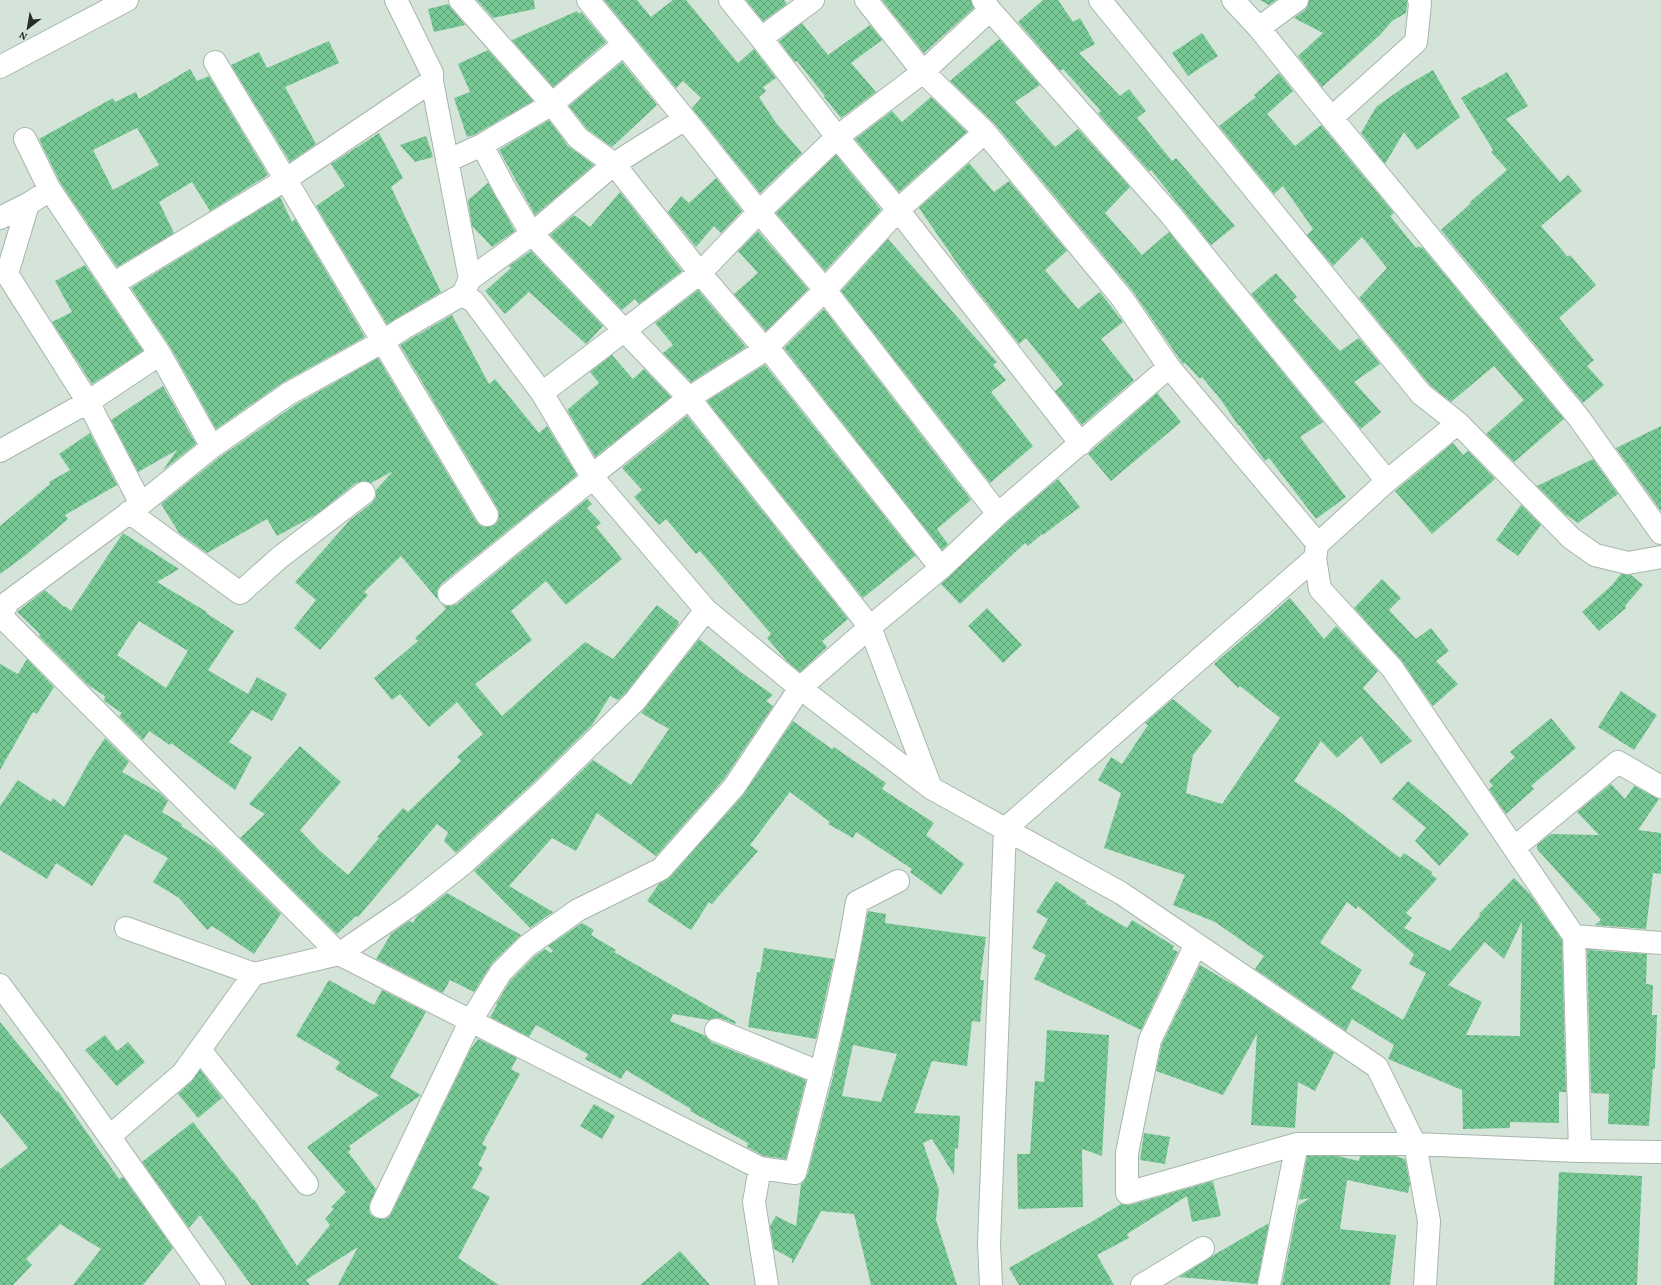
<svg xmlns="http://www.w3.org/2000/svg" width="1661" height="1285" font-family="'Crimson Pro',serif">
<defs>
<pattern id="building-cross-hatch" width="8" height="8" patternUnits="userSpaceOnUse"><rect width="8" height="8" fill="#76c994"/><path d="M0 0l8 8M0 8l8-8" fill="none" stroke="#61a379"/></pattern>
</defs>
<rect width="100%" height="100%" fill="#d5e4d9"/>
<path fill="url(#building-cross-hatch)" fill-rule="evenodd" d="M 477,0 L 534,0 L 535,9 L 493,18 Z
M 604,0 L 637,0 L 651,17 L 673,0 L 686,0 L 738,63 L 754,49 L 776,78 L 763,87 L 766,91 L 759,97 L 776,123 L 802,153 L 760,193 L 692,108 L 701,98 L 683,81 L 676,88 Z
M 746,0 L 784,0 L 787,4 L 763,21 Z
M 882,0 L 971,0 L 974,8 L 924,53 Z
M 1043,0 L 1058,0 L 1073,22 L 1080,18 L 1095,44 L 1079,53 L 1120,96 L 1129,89 L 1146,111 L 1137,118 L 1172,161 L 1176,158 L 1235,226 L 1211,245 L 1151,170 L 1149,171 L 1098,113 L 1101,111 L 1063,69 L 1060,71 L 1018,22 Z
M 1260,0 L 1276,0 L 1269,5 Z
M 1309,0 L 1407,0 L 1407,5 L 1406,13 L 1392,21 L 1380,35 L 1322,87 L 1298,56 L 1323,33 L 1294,18 L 1305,10 L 1308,5 Z
M 448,4 L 465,25 L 434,32 L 428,9 Z
M 577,11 L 579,14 L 581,12 L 606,42 L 553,87 L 512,40 Z
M 802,23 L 828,55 L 870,25 L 882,40 L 851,63 L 876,92 L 841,118 L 824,97 L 825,96 L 797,61 L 795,62 L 779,41 Z
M 1202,33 L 1218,56 L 1188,76 L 1172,53 Z
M 999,39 L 1040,85 L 1015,102 L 1055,147 L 1078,129 L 1130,187 L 1105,213 L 1142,255 L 1169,232 L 1323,422 L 1300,437 L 1346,497 L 1316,519 L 1269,458 L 1265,461 L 1239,425 L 1238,425 L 1221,400 L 1202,377 L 1200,379 L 1185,363 L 1183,364 L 1132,290 L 995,124 L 950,81 Z
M 329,41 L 339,63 L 285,87 L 316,144 L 290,162 L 231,65 L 259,52 L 267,68 Z
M 488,50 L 533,101 L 476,134 L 467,137 L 454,98 L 470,92 L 458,64 Z
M 622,62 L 657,105 L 612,147 L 587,129 L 569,106 Z
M 190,69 L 197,81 L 209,76 L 268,175 L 210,211 L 192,182 L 159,202 L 174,233 L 117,267 L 61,184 L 39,139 L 113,98 L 115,102 L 136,92 L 139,99 ZM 137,128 L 159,165 L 113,190 L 93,150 Z
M 1433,70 L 1460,117 L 1417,150 L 1404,132 L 1385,164 L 1361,133 L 1376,107 L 1404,87 Z
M 1507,72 L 1528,106 L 1506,119 L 1560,182 L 1568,175 L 1582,191 L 1541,226 L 1568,257 L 1570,255 L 1596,285 L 1559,318 L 1594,360 L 1587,366 L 1604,385 L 1583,403 L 1441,230 L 1471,203 L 1470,202 L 1507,170 L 1491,152 L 1493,150 L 1461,98 L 1479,87 L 1480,88 Z
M 1279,73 L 1293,91 L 1267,114 L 1295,146 L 1321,125 L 1394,213 L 1390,216 L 1416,248 L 1419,246 L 1421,248 L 1422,247 L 1564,419 L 1514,462 L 1486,434 L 1524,400 L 1494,366 L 1451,402 L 1430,385 L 1359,298 L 1387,268 L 1362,237 L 1333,266 L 1307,235 L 1313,229 L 1283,186 L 1274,194 L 1219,126 L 1256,97 L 1254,95 Z
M 931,97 L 967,132 L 899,192 L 855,139 L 892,111 L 902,122 Z
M 549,120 L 568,146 L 594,165 L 535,215 L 499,150 Z
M 379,133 L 403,178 L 391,187 L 441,292 L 387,324 L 316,206 L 345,186 L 331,164 Z
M 426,136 L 433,157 L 415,162 L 400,145 Z
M 836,155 L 881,210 L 825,271 L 776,213 Z
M 969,163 L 994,192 L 1009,181 L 1067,251 L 1045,270 L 1078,309 L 1100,292 L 1123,322 L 1101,339 L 1134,380 L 1082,425 L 1055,391 L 1063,384 L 1026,338 L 1019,344 L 966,276 L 919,208 Z
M 716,178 L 742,211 L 721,233 L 714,226 L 696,247 L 668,212 L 681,196 L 689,203 Z
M 488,183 L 515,231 L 492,247 L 472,226 L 468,200 Z
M 620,192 L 682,271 L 639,304 L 635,299 L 622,310 L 550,235 L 574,215 L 590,227 Z
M 280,197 L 292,222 L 295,219 L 365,337 L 282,383 L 216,429 L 171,348 L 131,288 Z
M 758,231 L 808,289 L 766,331 L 734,294 L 758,273 L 738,251 Z
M 888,239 L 997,362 L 993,365 L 1006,380 L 991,392 L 1033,446 L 990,483 L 841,291 Z
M 531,251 L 603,326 L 586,344 L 529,292 L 505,314 L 485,291 L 511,268 L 509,266 Z
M 85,265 L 143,351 L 92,384 L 52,322 L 72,312 L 55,281 Z
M 1276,273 L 1297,297 L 1293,300 L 1340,351 L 1359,338 L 1380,364 L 1354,382 L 1381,412 L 1361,429 L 1251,294 Z
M 698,290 L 746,347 L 691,382 L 663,353 L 673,345 L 655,323 Z
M 824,309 L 971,500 L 937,529 L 948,544 L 942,550 L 784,348 Z
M 452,315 L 489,384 L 495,379 L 539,433 L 547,426 L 577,475 L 441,584 L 437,590 L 437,596 L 438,600 L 401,556 L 364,592 L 368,595 L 320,650 L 294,628 L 316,600 L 295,582 L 350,520 L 372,503 L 376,497 L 376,490 L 393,471 L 371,483 L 363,481 L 356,483 L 317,514 L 277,536 L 267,519 L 207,553 L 179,533 L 161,504 L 220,457 L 295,405 L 378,358 L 476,521 L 481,526 L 487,527 L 494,525 L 498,521 L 499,515 L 498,509 L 400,345 Z
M 612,355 L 633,379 L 644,369 L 671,397 L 595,457 L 567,410 L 599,383 L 590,372 Z
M 765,365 L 919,560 L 915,556 L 863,598 L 707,401 Z
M 163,386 L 196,444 L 163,470 L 177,450 L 138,472 L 111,420 Z
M 1157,393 L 1181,422 L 1111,481 L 1088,454 Z
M 687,416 L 848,619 L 822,641 L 827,647 L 800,672 L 787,661 L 767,638 L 771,634 L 700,551 L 696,554 L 666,519 L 659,525 L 634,497 L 642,490 L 622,468 Z
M 1661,426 L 1661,511 L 1616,448 Z
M 90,433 L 117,485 L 65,515 L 68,519 L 27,554 L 0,574 L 0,526 L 50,484 L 49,482 L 70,470 L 59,454 Z
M 1453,443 L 1463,455 L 1468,451 L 1495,479 L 1432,534 L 1395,491 Z
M 1593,459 L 1618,494 L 1578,523 L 1565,514 L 1537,486 Z
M 1058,479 L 1080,507 L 1043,535 L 1042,534 L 1028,546 L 1025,543 L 960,604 L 941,584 L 1006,523 Z
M 587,499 L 592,504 L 587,508 L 601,523 L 596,527 L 622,559 L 566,605 L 546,581 L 511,611 L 532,640 L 475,684 L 502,716 L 585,642 L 613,659 L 657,605 L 679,622 L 678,623 L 679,624 L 626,693 L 618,700 L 610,696 L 592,725 L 536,780 L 456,853 L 444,841 L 448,832 L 437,824 L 358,917 L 356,916 L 337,934 L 240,838 L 265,814 L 249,804 L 300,746 L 341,782 L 300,830 L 319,850 L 348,875 L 379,838 L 377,837 L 403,808 L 408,812 L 461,761 L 457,757 L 483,734 L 457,702 L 429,727 L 400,694 L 392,700 L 374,678 L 418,641 L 415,638 L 446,609 L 441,603 L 445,606 L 451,606 L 457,604 Z
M 1521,505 L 1541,525 L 1518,556 L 1496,540 Z
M 123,533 L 179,569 L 157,582 L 207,612 L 206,613 L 234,631 L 208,670 L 248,694 L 257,677 L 287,694 L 272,721 L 252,710 L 229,742 L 252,757 L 235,790 L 171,743 L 170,745 L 149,731 L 143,740 L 119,716 L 122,713 L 104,701 L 105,696 L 88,685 L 39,636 L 40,634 L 17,612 L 45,590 L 64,607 L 65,606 L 71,611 ZM 139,621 L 188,651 L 166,688 L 117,655 Z
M 1621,574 L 1631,575 L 1643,585 L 1625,606 L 1626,608 L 1599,631 L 1582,612 L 1612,585 Z
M 1382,579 L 1401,598 L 1389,610 L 1416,639 L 1431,628 L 1449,651 L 1436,661 L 1458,684 L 1433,706 L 1401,660 L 1354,608 Z
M 1290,598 L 1324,639 L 1336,626 L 1378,671 L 1363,688 L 1412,741 L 1381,764 L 1361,736 L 1337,758 L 1321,741 L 1294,781 L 1336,809 L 1400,858 L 1404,853 L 1432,872 L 1431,874 L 1437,879 L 1406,913 L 1412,918 L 1404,928 L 1450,951 L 1480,916 L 1479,914 L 1514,878 L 1530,894 L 1562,940 L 1566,1092 L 1559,1092 L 1559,1123 L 1510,1122 L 1510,1128 L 1463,1129 L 1462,1090 L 1388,1059 L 1394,1045 L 1352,1019 L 1346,1031 L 1255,969 L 1264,956 L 1215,922 L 1173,905 L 1185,875 L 1104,848 L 1121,793 L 1098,780 L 1111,757 L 1122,764 L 1148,725 L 1145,723 L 1173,699 L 1212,731 L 1193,755 L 1186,793 L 1222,804 L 1280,718 L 1240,686 L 1238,688 L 1214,664 ZM 1347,902 L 1356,909 L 1358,906 L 1414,954 L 1409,964 L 1426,973 L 1403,1020 L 1351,988 L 1362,970 L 1320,943 ZM 1522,921 L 1520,1036 L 1466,1035 L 1482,1002 L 1448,985 L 1485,942 L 1504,959 Z
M 987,608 L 1022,645 L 1003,663 L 968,626 Z
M 699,639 L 742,673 L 773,695 L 766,701 L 773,706 L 724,779 L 656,856 L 597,813 L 576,851 L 552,838 L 509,886 L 553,912 L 530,928 L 474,871 L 554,798 L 593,760 L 631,785 L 669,729 L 641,713 Z
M 27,659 L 54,687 L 37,714 L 33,712 L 0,770 L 0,664 L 18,674 Z
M 1621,691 L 1657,715 L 1634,750 L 1598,727 Z
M 1551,718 L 1576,748 L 1531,786 L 1534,789 L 1506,814 L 1489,789 L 1493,786 L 1489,781 L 1515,757 L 1510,752 Z
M 793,721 L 832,749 L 834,747 L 886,783 L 882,789 L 934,823 L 926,835 L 964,864 L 941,895 L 910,872 L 912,869 L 856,832 L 853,838 L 828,824 L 830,822 L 790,792 L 750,845 L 758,851 L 712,904 L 709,902 L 691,930 L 647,901 L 659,884 L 670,877 L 743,795 Z
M 105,738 L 129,762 L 122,772 L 160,793 L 168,801 L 162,812 L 182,824 L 181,826 L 215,848 L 281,914 L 254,954 L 212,926 L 207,930 L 179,898 L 153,882 L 168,858 L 125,834 L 92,886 L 56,863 L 47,879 L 0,850 L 0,806 L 18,780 L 51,802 L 53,798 L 64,807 L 89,762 Z
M 1408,781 L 1448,814 L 1469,834 L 1439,866 L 1415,841 L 1426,828 L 1392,799 Z
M 1611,784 L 1625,799 L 1634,786 L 1659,799 L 1638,830 L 1661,833 L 1661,874 L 1653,873 L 1646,929 L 1595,925 L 1601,920 L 1537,849 L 1537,845 L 1551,834 L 1599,835 L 1577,812 Z
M 1056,881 L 1087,902 L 1085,903 L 1127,928 L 1132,920 L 1174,946 L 1172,949 L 1178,952 L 1141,1030 L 1034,979 L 1046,955 L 1032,948 L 1048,919 L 1036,912 Z
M 447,893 L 521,935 L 492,963 L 474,992 L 450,980 L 443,993 L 376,959 L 391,934 L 409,921 L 413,923 L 417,916 Z
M 868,911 L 886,914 L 885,923 L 986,937 L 980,980 L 984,980 L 980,1022 L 972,1021 L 967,1066 L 932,1061 L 914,1113 L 960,1116 L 958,1149 L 955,1148 L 954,1175 L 932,1139 L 923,1143 L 939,1190 L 936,1220 L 957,1285 L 871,1285 L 854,1214 L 821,1211 L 793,1263 L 792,1263 L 792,1259 L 774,1249 L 770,1226 L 776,1216 L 796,1226 L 801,1184 L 804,1181 L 807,1176 L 833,1077 L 856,973 ZM 853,1045 L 897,1054 L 881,1102 L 842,1096 Z
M 582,923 L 594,930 L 591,935 L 616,950 L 614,952 L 736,1022 L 735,1024 L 720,1018 L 715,1018 L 709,1020 L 673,1014 L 670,1021 L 706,1036 L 711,1042 L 806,1080 L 786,1159 L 764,1156 L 747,1147 L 748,1143 L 690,1111 L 691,1109 L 626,1070 L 621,1079 L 585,1059 L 588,1054 L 536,1025 L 529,1037 L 490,1017 L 497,1005 L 496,1004 L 511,980 L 535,956 L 545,949 L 551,953 L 553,951 L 548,946 Z
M 764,948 L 834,959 L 816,1039 L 748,1027 L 757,972 L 760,972 Z
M 1587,950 L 1647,954 L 1646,984 L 1653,985 L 1652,1015 L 1657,1015 L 1655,1069 L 1653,1069 L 1649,1126 L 1608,1124 L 1609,1094 L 1591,1093 Z
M 1200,965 L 1242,990 L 1334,1053 L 1315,1091 L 1298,1082 L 1295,1128 L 1251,1125 L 1257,1034 L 1223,1095 L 1156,1071 L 1162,1044 Z
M 329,980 L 374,1005 L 382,990 L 426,1012 L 390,1077 L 421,1095 L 349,1146 L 351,1149 L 348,1152 L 376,1189 L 369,1208 L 370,1214 L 376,1218 L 382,1219 L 388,1218 L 392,1212 L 470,1050 L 478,1039 L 517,1058 L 511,1069 L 520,1074 L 482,1144 L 487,1147 L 478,1165 L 483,1168 L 472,1188 L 490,1197 L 458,1258 L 499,1285 L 338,1285 L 358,1247 L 306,1280 L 310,1285 L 251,1285 L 200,1215 L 189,1228 L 142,1162 L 193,1122 L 232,1172 L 233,1172 L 253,1200 L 254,1199 L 297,1266 L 330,1225 L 325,1219 L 334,1209 L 331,1207 L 346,1192 L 307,1147 L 379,1095 L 335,1069 L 340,1062 L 296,1036 Z
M 0,1022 L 57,1092 L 58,1091 L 119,1179 L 123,1177 L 173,1248 L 143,1285 L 73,1285 L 101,1249 L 60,1224 L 26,1259 L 32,1265 L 13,1285 L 0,1285 L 0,1169 L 28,1148 L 0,1113 Z
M 1047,1030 L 1109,1035 L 1102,1156 L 1082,1149 L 1083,1207 L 1018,1209 L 1017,1154 L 1030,1154 L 1035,1081 L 1044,1082 Z
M 105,1035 L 117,1051 L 128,1042 L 145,1062 L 117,1086 L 85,1050 Z
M 200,1070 L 222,1098 L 198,1118 L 178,1094 L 191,1082 Z
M 594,1104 L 615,1116 L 602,1139 L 580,1126 Z
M 1144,1133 L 1170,1137 L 1165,1164 L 1140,1160 Z
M 1307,1156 L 1337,1156 L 1359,1161 L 1360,1156 L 1395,1156 L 1405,1159 L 1410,1184 L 1408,1193 L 1347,1180 L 1340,1229 L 1396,1235 L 1390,1285 L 1282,1285 L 1298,1206 L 1310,1198 L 1299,1200 Z
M 1559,1172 L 1642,1176 L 1637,1285 L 1554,1285 Z
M 1213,1181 L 1221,1216 L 1192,1222 L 1187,1196 L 1127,1234 L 1129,1238 L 1097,1255 L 1114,1285 L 1019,1285 L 1009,1268 L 1083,1226 L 1083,1227 L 1121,1204 L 1130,1205 Z
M 1269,1223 L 1257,1284 L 1179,1277 L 1212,1256 Z
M 680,1251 L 710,1285 L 640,1285 Z"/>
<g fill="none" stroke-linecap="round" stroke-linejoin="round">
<defs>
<path id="minor" d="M 396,0 L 432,73 L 432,81 L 470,279 L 463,294 L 474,302 L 542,393 L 593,478 L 706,610 L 800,688 L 870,627 L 941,568 L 998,514 L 1169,367
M 460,0 L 552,104 L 578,138 L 614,164 L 700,273 L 762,346 L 768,348 L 941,568
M 588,0 L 685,119 L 759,212 L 825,290 L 998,514
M 730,0 L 761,38 L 837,137 L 898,210 L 1081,444
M 866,0 L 923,72 L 985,132 L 1122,298 L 1169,367 L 1318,544 L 1387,481 L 1458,423
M 983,0 L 990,10 L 1170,214 L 1387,481
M 1100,0 L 1421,394 L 1458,423 L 1571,538 L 1595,555 L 1628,563 L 1661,557
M 1233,0 L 1259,28 L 1316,99 L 1579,418 L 1661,533
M 1259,28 L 1297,0
M 761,38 L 813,0
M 215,62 L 487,515
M 0,67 L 127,0
M 1329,115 L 1337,113 L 1416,42 L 1420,4 L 1419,0
M 25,139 L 50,190 L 160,354 L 212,447 L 288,394 L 382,342 L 402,329 L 463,294
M 482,145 L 552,104 L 624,44
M 447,161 L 482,145 L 505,189 L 532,234 L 689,398 L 870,627 L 931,788 L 1121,893 L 1377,1067 L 1415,1144 L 1580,1151 L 1661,1152
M 50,190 L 28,204 L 7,274 L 88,402 L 141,504
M 0,218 L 28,204
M 470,279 L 532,234 L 614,164 L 685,119
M 113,284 L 285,180 L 432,81
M 542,393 L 700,273 L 759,212 L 837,137 L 923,72 L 990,10
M 0,451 L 88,402 L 160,354
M 600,469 L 689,398 L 768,348 L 771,343 L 825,290 L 898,210 L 985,132
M 129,512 L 240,593 L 279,558 L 364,493
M 1317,546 L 1315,558 L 1320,589 L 1392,668 L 1514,848 L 1618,762 L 1661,787
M 449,594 L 593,478
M 1,616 L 339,954 L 412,904 L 464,863 L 545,789 L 635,701 L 706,610
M 0,618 L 8,602 L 141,504 L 212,447
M 1514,848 L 1574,936 L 1661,943
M 126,928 L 254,974
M 1574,936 L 1580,1151
M 1196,944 L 1150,1040 L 1127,1153 L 1127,1193 L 1297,1144 L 1415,1144 L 1429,1221 L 1425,1285
M 0,985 L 54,1058 L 214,1285
M 716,1030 L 821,1073
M 200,1050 L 307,1184
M 110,1136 L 183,1073 L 254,974 L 339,954 L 760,1168
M 381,1207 L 470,1022 L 501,972 L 527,946 L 578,910 L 661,869 L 734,787 L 800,688 L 931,788
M 767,1285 L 754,1202 L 760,1168 L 795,1173 C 818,1084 842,994 857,902 L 898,881
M 991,1285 L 989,1244 L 1005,829 L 1315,558
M 1142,1285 L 1203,1248
M 1269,1285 L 1297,1144"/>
</defs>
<use href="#minor" stroke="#a7b6ab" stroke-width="24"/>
<use href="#minor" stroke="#fff" stroke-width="22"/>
</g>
<g transform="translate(28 28) rotate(211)" stroke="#d5e4d9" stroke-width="3" paint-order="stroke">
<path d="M0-3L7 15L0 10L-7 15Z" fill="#262b27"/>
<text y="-6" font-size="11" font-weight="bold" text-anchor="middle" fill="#262b27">N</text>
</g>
</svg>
